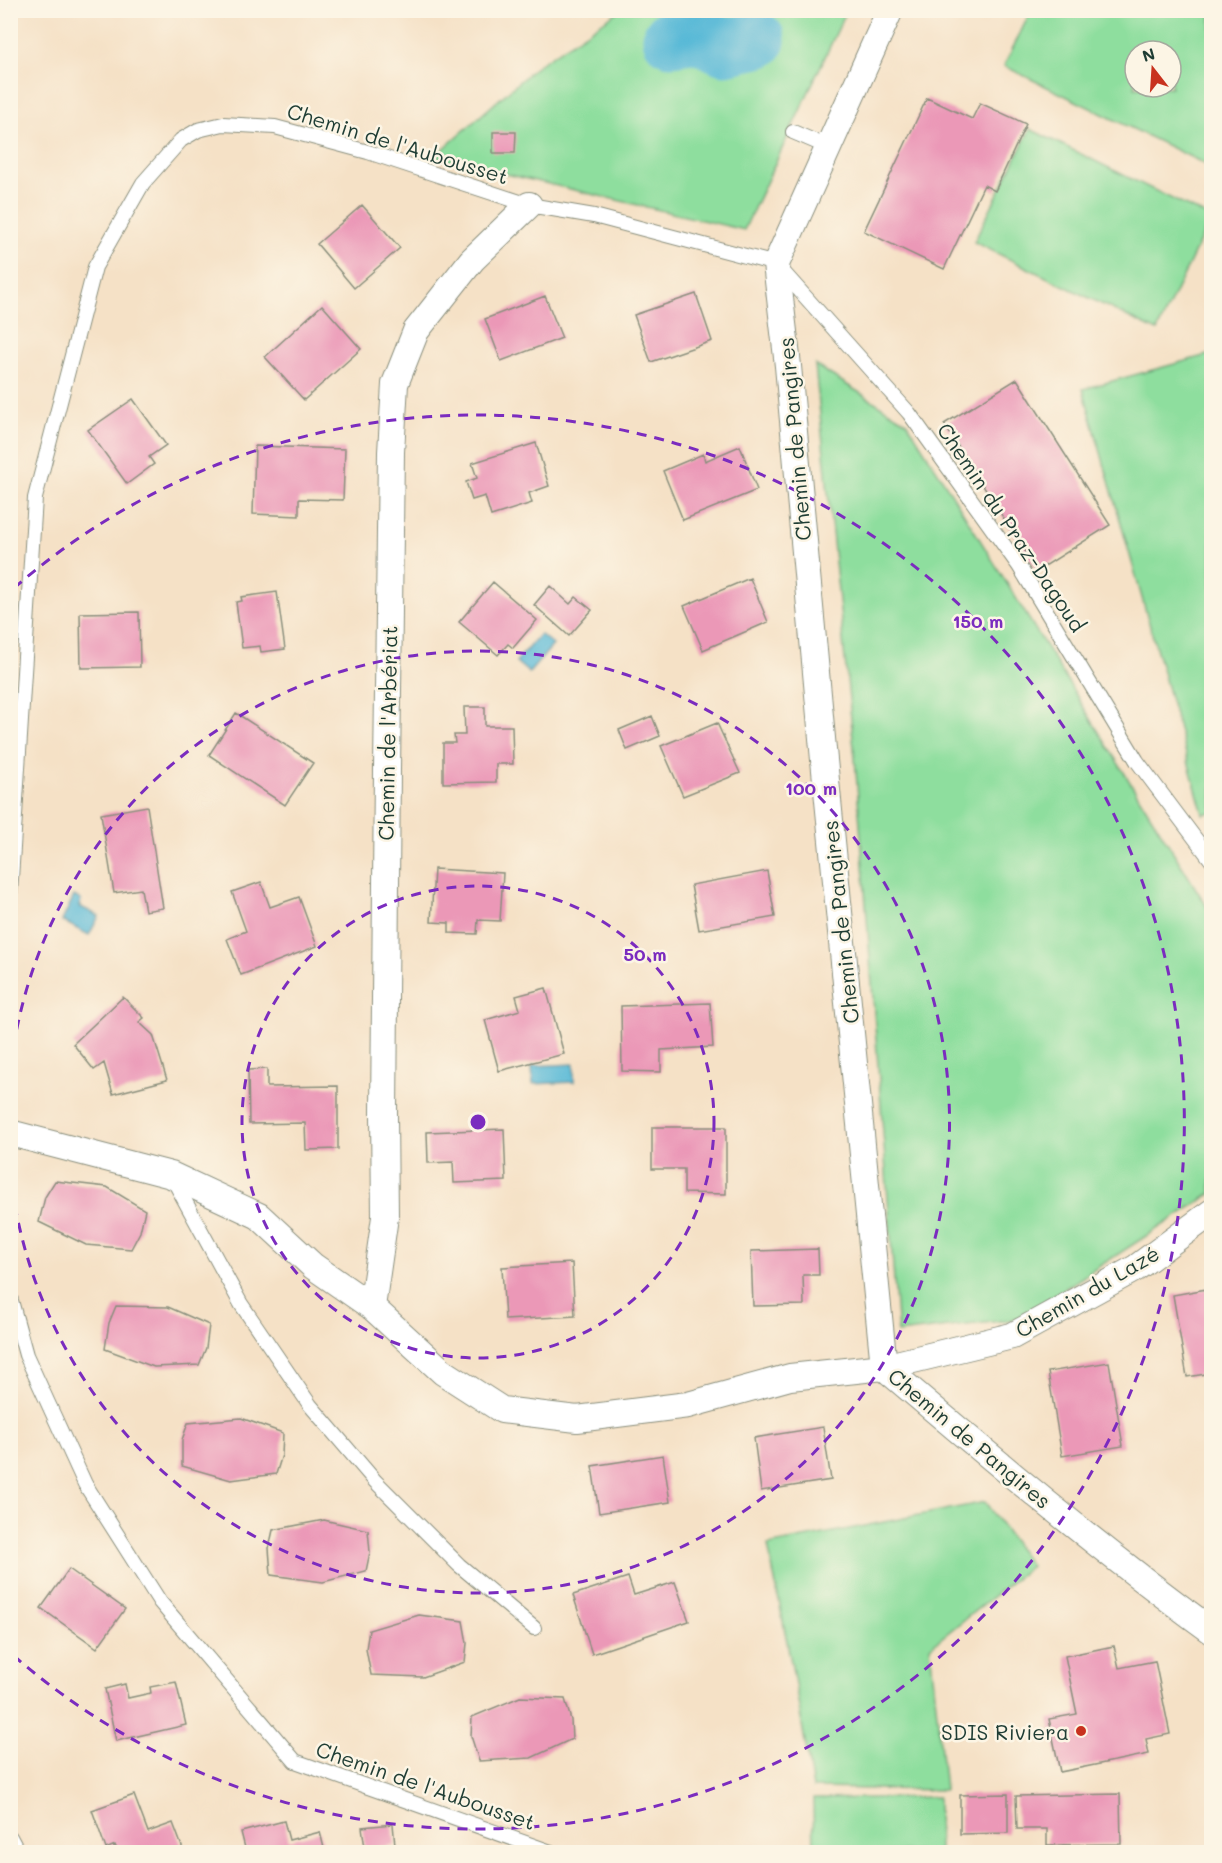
<svg xmlns="http://www.w3.org/2000/svg" width="1222" height="1863" font-family="Mali,sans-serif">
<rect width="100%" height="100%" fill="#fcf5e5"/>
<filter id="ink" filterUnits="userSpaceOnUse"><feTurbulence type="fractalNoise" baseFrequency=".0167" numOctaves="2"/><feDisplacementMap in="SourceGraphic" scale="12" xChannelSelector="R" yChannelSelector="G"/><feConvolveMatrix kernelMatrix="1 2 1 2 8 2 1 2 1" color-interpolation-filters="sRGB"/></filter>
<filter id="wash" filterUnits="userSpaceOnUse"><feTurbulence type="fractalNoise" baseFrequency=".008" numOctaves="4" result="noise"/><feDisplacementMap in="SourceGraphic" scale="24" xChannelSelector="R" yChannelSelector="G"/><feGaussianBlur stdDeviation="1.35" result="paint"/><feColorMatrix in="noise" values="0 0 0 0 0 0 0 0 0 0 0 0 0 0 0 0 0 1.4 0 .05"/><feComposite in="paint" operator="in"/></filter>
<g filter="url(#wash)">
<rect width="100%" height="100%" fill="#f5e1c6"/>
<path fill="#8ede9e" stroke="#568e69" stroke-width="1.5" fill-rule="evenodd" d="M 837,10 L 845,14 L 744,230 L 434,157 L 538,65 L 619,11 Z
M 1031,11 L 1211,11 L 1211,167 L 1004,66 ZM 1135,51 L 1171,51 L 1171,87 L 1135,87 Z
M 1030,129 L 1211,218 L 1157,331 L 974,242 Z
M 1211,354 L 1212,812 L 1203,814 L 1083,389 Z
M 815,365 L 907,422 L 1211,913 L 1211,1194 L 1018,1319 L 898,1333 L 855,758 Z
M 985,1502 L 1031,1566 L 930,1647 L 945,1790 L 813,1788 L 792,1667 L 768,1545 Z
M 938,1797 L 939,1852 L 814,1852 L 813,1799 Z"/>
<path fill="#59b9d7" stroke="#3c7b86" stroke-width="1.5" d="M 540,634 L 553,645 L 529,673 L 516,662 Z
M 74,896 L 81,900 L 79,906 L 99,916 L 89,935 L 62,921 Z
M 574,1064 L 574,1082 L 533,1084 L 532,1066 Z"/>
<g fill="none" stroke-linecap="round" stroke-linejoin="round">
<path stroke="#59b9d7" stroke-width="57" d="M 671,38 L 696,34 L 725,47 L 757,40"/>
</g>
<g id="blocks">
<path fill="#eb98b7" d="M 927,98 L 972,119 L 980,103 L 1026,124 L 995,191 L 984,185 L 944,269 L 864,231 Z
M 493,132 L 516,132 L 515,153 L 493,153 Z
M 362,205 L 400,248 L 354,288 L 317,244 Z
M 696,294 L 712,341 L 651,362 L 634,315 Z
M 545,296 L 562,338 L 501,361 L 485,319 Z
M 322,305 L 361,349 L 304,400 L 265,357 Z
M 1017,379 L 1110,525 L 1037,571 L 944,424 Z
M 133,399 L 166,445 L 149,457 L 154,464 L 127,484 L 88,430 Z
M 536,443 L 549,486 L 529,493 L 532,503 L 491,516 L 485,496 L 472,500 L 466,482 L 477,478 L 472,463 Z
M 255,446 L 345,449 L 343,500 L 299,499 L 299,516 L 253,514 Z
M 740,446 L 757,490 L 683,520 L 663,471 L 703,454 L 705,461 Z
M 750,578 L 768,622 L 703,650 L 684,606 Z
M 493,582 L 537,620 L 513,648 L 508,644 L 498,655 L 459,622 Z
M 550,586 L 570,604 L 576,597 L 592,610 L 569,636 L 534,605 Z
M 277,592 L 285,649 L 261,652 L 260,646 L 242,648 L 236,602 L 242,601 L 241,597 Z
M 139,612 L 140,667 L 81,668 L 80,613 Z
M 464,707 L 485,707 L 485,726 L 512,726 L 513,764 L 496,764 L 496,782 L 443,783 L 443,743 L 455,743 L 454,735 L 465,735 Z
M 236,713 L 313,763 L 285,805 L 209,755 Z
M 652,716 L 660,736 L 627,750 L 619,730 Z
M 717,723 L 740,773 L 683,796 L 661,746 Z
M 147,806 L 163,908 L 145,911 L 141,889 L 114,893 L 101,814 Z
M 434,869 L 503,873 L 500,921 L 478,920 L 477,934 L 449,933 L 449,923 L 431,922 Z
M 767,871 L 775,917 L 699,930 L 691,885 Z
M 261,882 L 270,907 L 299,897 L 317,946 L 241,975 L 227,939 L 246,931 L 232,892 Z
M 546,988 L 564,1054 L 499,1071 L 485,1020 L 520,1010 L 516,996 Z
M 123,997 L 144,1018 L 139,1022 L 153,1035 L 167,1080 L 113,1094 L 104,1063 L 94,1070 L 73,1044 Z
M 710,1003 L 713,1047 L 661,1050 L 661,1072 L 622,1071 L 621,1006 Z
M 267,1069 L 267,1087 L 338,1086 L 338,1149 L 306,1150 L 305,1123 L 249,1124 L 248,1070 Z
M 652,1127 L 726,1127 L 726,1194 L 684,1193 L 684,1169 L 652,1169 Z
M 504,1129 L 506,1181 L 454,1183 L 453,1162 L 428,1163 L 427,1132 Z
M 55,1181 L 107,1187 L 145,1210 L 140,1232 L 131,1249 L 86,1245 L 39,1222 L 45,1197 Z
M 818,1249 L 819,1275 L 803,1275 L 804,1305 L 753,1306 L 751,1251 Z
M 572,1263 L 575,1316 L 505,1320 L 502,1267 Z
M 1212,1288 L 1212,1373 L 1187,1377 L 1173,1295 Z
M 116,1306 L 168,1307 L 209,1325 L 206,1348 L 199,1365 L 154,1367 L 105,1349 L 109,1323 Z
M 1109,1362 L 1123,1446 L 1062,1456 L 1048,1372 Z
M 241,1418 L 283,1433 L 282,1455 L 276,1474 L 231,1480 L 182,1466 L 182,1440 L 188,1423 Z
M 823,1427 L 831,1480 L 761,1491 L 754,1438 Z
M 663,1455 L 670,1502 L 599,1513 L 592,1466 Z
M 324,1520 L 368,1530 L 370,1552 L 366,1571 L 323,1582 L 271,1575 L 269,1548 L 273,1530 Z
M 69,1569 L 125,1609 L 97,1648 L 41,1608 Z
M 628,1577 L 634,1595 L 675,1582 L 689,1621 L 592,1654 L 573,1595 Z
M 419,1615 L 463,1621 L 467,1643 L 465,1662 L 423,1677 L 371,1675 L 366,1649 L 369,1630 Z
M 1114,1646 L 1119,1668 L 1155,1661 L 1170,1734 L 1146,1739 L 1149,1754 L 1060,1772 L 1049,1719 L 1077,1714 L 1065,1656 Z
M 176,1682 L 186,1725 L 116,1741 L 105,1689 L 125,1684 L 128,1698 L 151,1693 L 150,1687 Z
M 520,1697 L 565,1699 L 571,1720 L 572,1739 L 531,1758 L 479,1761 L 471,1736 L 472,1717 Z
M 1008,1794 L 1008,1833 L 960,1834 L 960,1795 Z
M 1120,1794 L 1121,1844 L 1047,1845 L 1047,1829 L 1017,1829 L 1016,1796 Z
M 134,1795 L 148,1832 L 173,1823 L 184,1852 L 118,1852 L 115,1845 L 106,1849 L 92,1810 Z
M 284,1821 L 289,1840 L 320,1832 L 325,1852 L 246,1852 L 241,1832 Z
M 393,1824 L 395,1845 L 365,1848 L 362,1827 Z"/>
</g>
</g>
<g filter="url(#ink)">
<use href="#blocks" fill-opacity="0" stroke="#8a8f7d" stroke-width="1.5"/>
<g fill="none" stroke-linecap="round" stroke-linejoin="round">
<defs>
<path id="service" d="M 793,132 L 828,147
M 10,895 L 35,498 L 95,267 L 143,183 L 181,140 L 198,130 L 223,124 L 275,127 L 368,152 L 529,205 L 594,216 L 776,264 L 909,413 L 1019,566 L 1137,761 L 1212,861
M 173,1179 L 241,1304 L 310,1405 L 375,1481 L 459,1565 L 534,1628
M 10,1297 L 26,1355 L 85,1484 L 160,1602 L 295,1761 L 551,1852
M 10,1837 L 18,1852"/>
<path id="minor" d="M 890,10 L 776,264 L 788,366 L 824,760 L 884,1367 C 991,1458 1098,1548 1212,1631
M 10,1133 L 171,1175 L 259,1216 L 313,1266 L 372,1307 L 443,1372 L 502,1410 L 577,1419 L 688,1405 L 790,1377 L 884,1367 L 1012,1336 L 1136,1268 L 1212,1212
M 372,1307 L 385,1217 L 384,1114 L 387,770 L 391,452 L 395,384 L 416,331 L 472,260 L 529,205"/>
</defs>
<use href="#service" stroke="#8a8f7d" stroke-width="16"/>
<use href="#minor" stroke="#8a8f7d" stroke-width="28"/>
<use href="#service" stroke="#fff" stroke-width="14"/>
<use href="#minor" stroke="#fff" stroke-width="26"/>
</g>
</g>
<g fill="none" stroke="#7b2cbf" stroke-width="3" stroke-dasharray="10 8">
<circle cx="478" cy="1122" r="236"/>
<path d="M11 1065A471 471 0 1 1 11 1179"/>
<path d="M14 588A707 707 0 1 1 14 1656"/>
</g>
<circle fill="#c8321e" stroke="#fcf5e5" stroke-width="2" cx="1081" cy="1731" r="6"/>
<g text-anchor="middle" dominant-baseline="central" stroke-width="5" stroke-linejoin="round" paint-order="stroke">
<g font-size="21" fill="#1f3d34" stroke="#fcf5e5">
<text transform="translate(398 143) rotate(17)">Chemin de l'Aubousset</text>
<text transform="translate(794 439) rotate(-95)">Chemin de Pangires</text>
<text transform="translate(1012 527) rotate(56)">Chemin du Praz-Dagoud</text>
<text transform="translate(387 733) rotate(-89)">Chemin de l'Arbériat</text>
<text transform="translate(840 922) rotate(-96)">Chemin de Pangires</text>
<text transform="translate(1087 1291) rotate(-30)">Chemin du Lazé</text>
<text transform="translate(970 1438) rotate(40)">Chemin de Pangires</text>
<text transform="translate(426 1785) rotate(19)">Chemin de l'Aubousset</text>
</g>
<g font-size="21" fill="#1f3d34" stroke="#fcf5e5" text-anchor="end">
<text x="1069" y="1731">SDIS Riviera</text>
</g>
</g>
<circle cx="478" cy="1122" r="9" fill="#7b2cbf" stroke="#fcf5e5" stroke-width="3"/>
<g font-size="18" text-anchor="middle" font-weight="bold" fill="#7b2cbf" stroke="#fcf5e5" stroke-width="5" stroke-linejoin="round" paint-order="stroke">
<text x="978" y="628">150 m</text>
<text x="811" y="795">100 m</text>
<text x="645" y="961">50 m</text>
</g>
<rect width="1222" height="1863" fill="none" stroke="#fcf5e5" stroke-width="36"/>
<g transform="translate(1153 69) rotate(343)"><circle r="28" fill="#fcf5e5" stroke="#a4ab9e" stroke-width="1.5"/>
<path d="M0-4.5L10 22L0 15L-10 22Z" fill="#c8321e"/>
<text y="-9" font-size="16" font-weight="bold" text-anchor="middle" fill="#1f3d34">N</text>
</g>
</svg>
